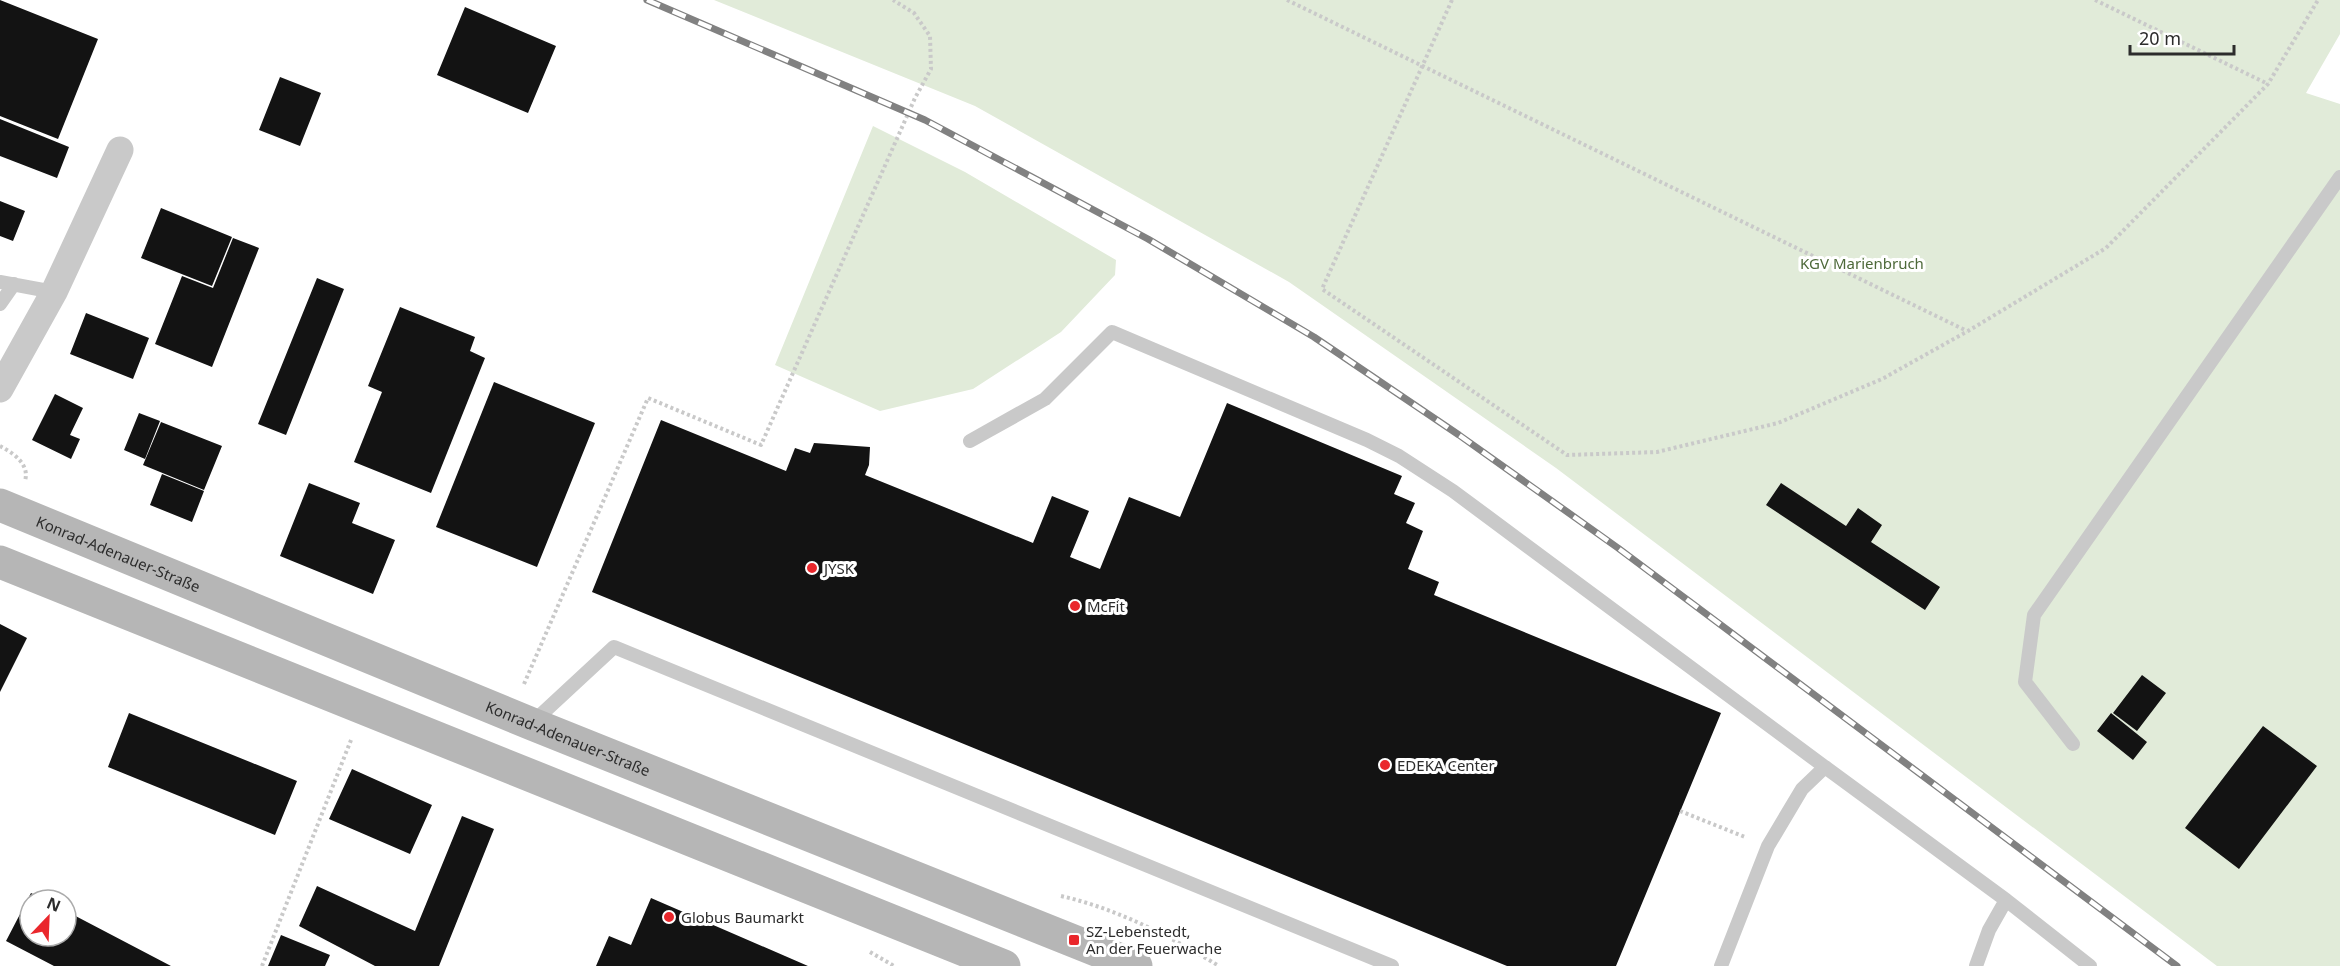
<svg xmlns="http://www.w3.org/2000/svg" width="2340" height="966" font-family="'Noto Sans',sans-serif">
<rect width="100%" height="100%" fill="#fff"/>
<path fill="#e1ebd9" d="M 714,0 L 2340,0 L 2340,34 L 2306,93 L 2340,104 L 2340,966 L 2217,966 L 1556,468 L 1289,282 L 975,106 Z
M 873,126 L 965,172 L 1116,260 L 1115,275 L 1061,332 L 973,389 L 880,411 L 775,365 Z"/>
<path fill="#131313" d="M 0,0 L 98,39 L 58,139 L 0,116 Z
M 465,7 L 556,46 L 528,113 L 437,75 Z
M 280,77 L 321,93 L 300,146 L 259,130 Z
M 0,119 L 69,147 L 57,178 L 0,156 Z
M 0,201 L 25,211 L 13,241 L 0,236 Z
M 161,208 L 232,237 L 212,286 L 141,258 Z
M 233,238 L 259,248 L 212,367 L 155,344 L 182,276 L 213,288 Z
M 317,278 L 344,289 L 286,435 L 258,424 Z
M 400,307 L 475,337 L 470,351 L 485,358 L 431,493 L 354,462 L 382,392 L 368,386 Z
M 86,313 L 149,338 L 133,379 L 70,354 Z
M 494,382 L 595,423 L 537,567 L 436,527 Z
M 55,394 L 83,408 L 70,435 L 80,439 L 71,459 L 32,440 Z
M 1227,403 L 1402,476 L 1394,494 L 1415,503 L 1406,523 L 1423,531 L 1408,569 L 1439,582 L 1434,595 L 1721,713 L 1616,966 L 1507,966 L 592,592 L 661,420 L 786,471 L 795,448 L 810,453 L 814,443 L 870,447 L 869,465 L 865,475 L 1033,543 L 1052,496 L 1089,511 L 1070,557 L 1100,569 L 1129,497 L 1180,517 Z
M 139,413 L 160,421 L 145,459 L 124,450 Z
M 161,422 L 222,446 L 204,490 L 143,465 Z
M 162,474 L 204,491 L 192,522 L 150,505 Z
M 309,483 L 360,503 L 352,523 L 395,540 L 373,594 L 280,556 Z
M 1781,483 L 1846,526 L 1858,508 L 1882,525 L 1871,542 L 1940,587 L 1925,610 L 1766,505 Z
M 0,624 L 27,638 L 0,692 Z
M 2142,675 L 2166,693 L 2137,731 L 2113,713 Z
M 129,713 L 297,781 L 275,835 L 108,767 Z
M 2111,713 L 2147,742 L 2133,760 L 2097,731 Z
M 2263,726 L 2317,766 L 2239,869 L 2185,828 Z
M 352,769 L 432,805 L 410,854 L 329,819 Z
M 462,816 L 494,829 L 439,966 L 375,966 L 299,926 L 317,886 L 415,931 Z
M 31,893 L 44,900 L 30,900 L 30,936 L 66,936 L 66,911 L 171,966 L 54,966 L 6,941 Z
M 651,898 L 808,966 L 596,966 L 609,936 L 631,945 Z
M 281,935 L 330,955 L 325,966 L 268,966 Z"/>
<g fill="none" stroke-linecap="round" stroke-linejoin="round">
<path stroke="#c9c9c9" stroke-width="4" stroke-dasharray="3 3" stroke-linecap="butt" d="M 1287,0 L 1967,331
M 1452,0 L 1322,289 L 1567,455 L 1657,452 L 1778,423 L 1882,379 L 1968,331 L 2106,248 L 2268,84 L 2318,0
M 2095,0 L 2268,84
M 0,446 C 13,453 30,464 25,481
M 524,684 L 648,398 L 761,445 L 915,98 L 931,69 L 930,36 L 914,13 L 893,0
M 1680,811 L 1745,837
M 1061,896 C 1118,909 1169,936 1219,966
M 870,952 L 894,966
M 262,966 L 351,740"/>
<path stroke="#c9c9c9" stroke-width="14" d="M 0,282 L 54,292
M 0,304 L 14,284
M 970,441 L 1045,399 L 1112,332 L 1367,440 L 1399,456 L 1453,491 L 1825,767
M 532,723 L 614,647 L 1392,966
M 2073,744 L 2025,682 L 2034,615 L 2340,177
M 1721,966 L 1768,846 L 1802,789 L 1825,767 L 2006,900 L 2090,966
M 1976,966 L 1989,930 L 2006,900"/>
<path stroke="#c9c9c9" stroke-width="27" d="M 0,389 L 54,292 L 120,150"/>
<g stroke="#b6b6b6" stroke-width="33">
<path id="s1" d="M 0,505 L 532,724 L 1136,966"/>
<path d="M 0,562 L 1004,966"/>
</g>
<defs>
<path id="rail" d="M 647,0 L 925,120 L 1148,239 L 1314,337 L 1459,435 L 1618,548 L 2177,966"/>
</defs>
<use href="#rail" stroke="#818181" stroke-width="7"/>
<use href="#rail" stroke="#fff" stroke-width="4.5" stroke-dasharray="14" stroke-linecap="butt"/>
</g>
<g fill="#ea272c" stroke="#fff" stroke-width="2">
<circle cx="812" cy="568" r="6"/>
<circle cx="1075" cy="606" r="6"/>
<circle cx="1385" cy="765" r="6"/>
<circle cx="669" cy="917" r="6"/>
<rect x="1068" y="934" width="12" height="12" rx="3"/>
</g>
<g text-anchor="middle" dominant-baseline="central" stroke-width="6" stroke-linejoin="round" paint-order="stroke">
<g font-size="15" fill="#4d6939" stroke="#fff">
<text x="1862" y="263">KGV Marienbruch</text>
</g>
<g font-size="15" fill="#2c2c2c" stroke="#fff">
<text stroke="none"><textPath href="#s1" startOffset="128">Konrad-Adenauer-Straße</textPath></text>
<text stroke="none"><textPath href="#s1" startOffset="614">Konrad-Adenauer-Straße</textPath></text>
</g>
<g font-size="15" fill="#2c2c2c" stroke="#fff" text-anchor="start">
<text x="824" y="568">JYSK</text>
<text x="1087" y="606">McFit</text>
<text x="1397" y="765">EDEKA Center</text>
<text x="681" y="917">Globus Baumarkt</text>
<text x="1086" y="931">SZ-Lebenstedt,<tspan x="1086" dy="17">An der Feuerwache</tspan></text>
</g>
</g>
<g transform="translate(48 918) rotate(23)"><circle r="28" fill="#ffffff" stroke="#ababab" stroke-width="1.5"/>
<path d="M0-4.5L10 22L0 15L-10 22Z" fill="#ea272c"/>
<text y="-9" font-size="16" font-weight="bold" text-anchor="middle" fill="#2c2c2c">N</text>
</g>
<path d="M2130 45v9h104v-9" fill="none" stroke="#2c2c2c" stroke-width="3"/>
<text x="2139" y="45" font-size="18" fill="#2c2c2c" stroke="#ffffff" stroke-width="4.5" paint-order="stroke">20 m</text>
</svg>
